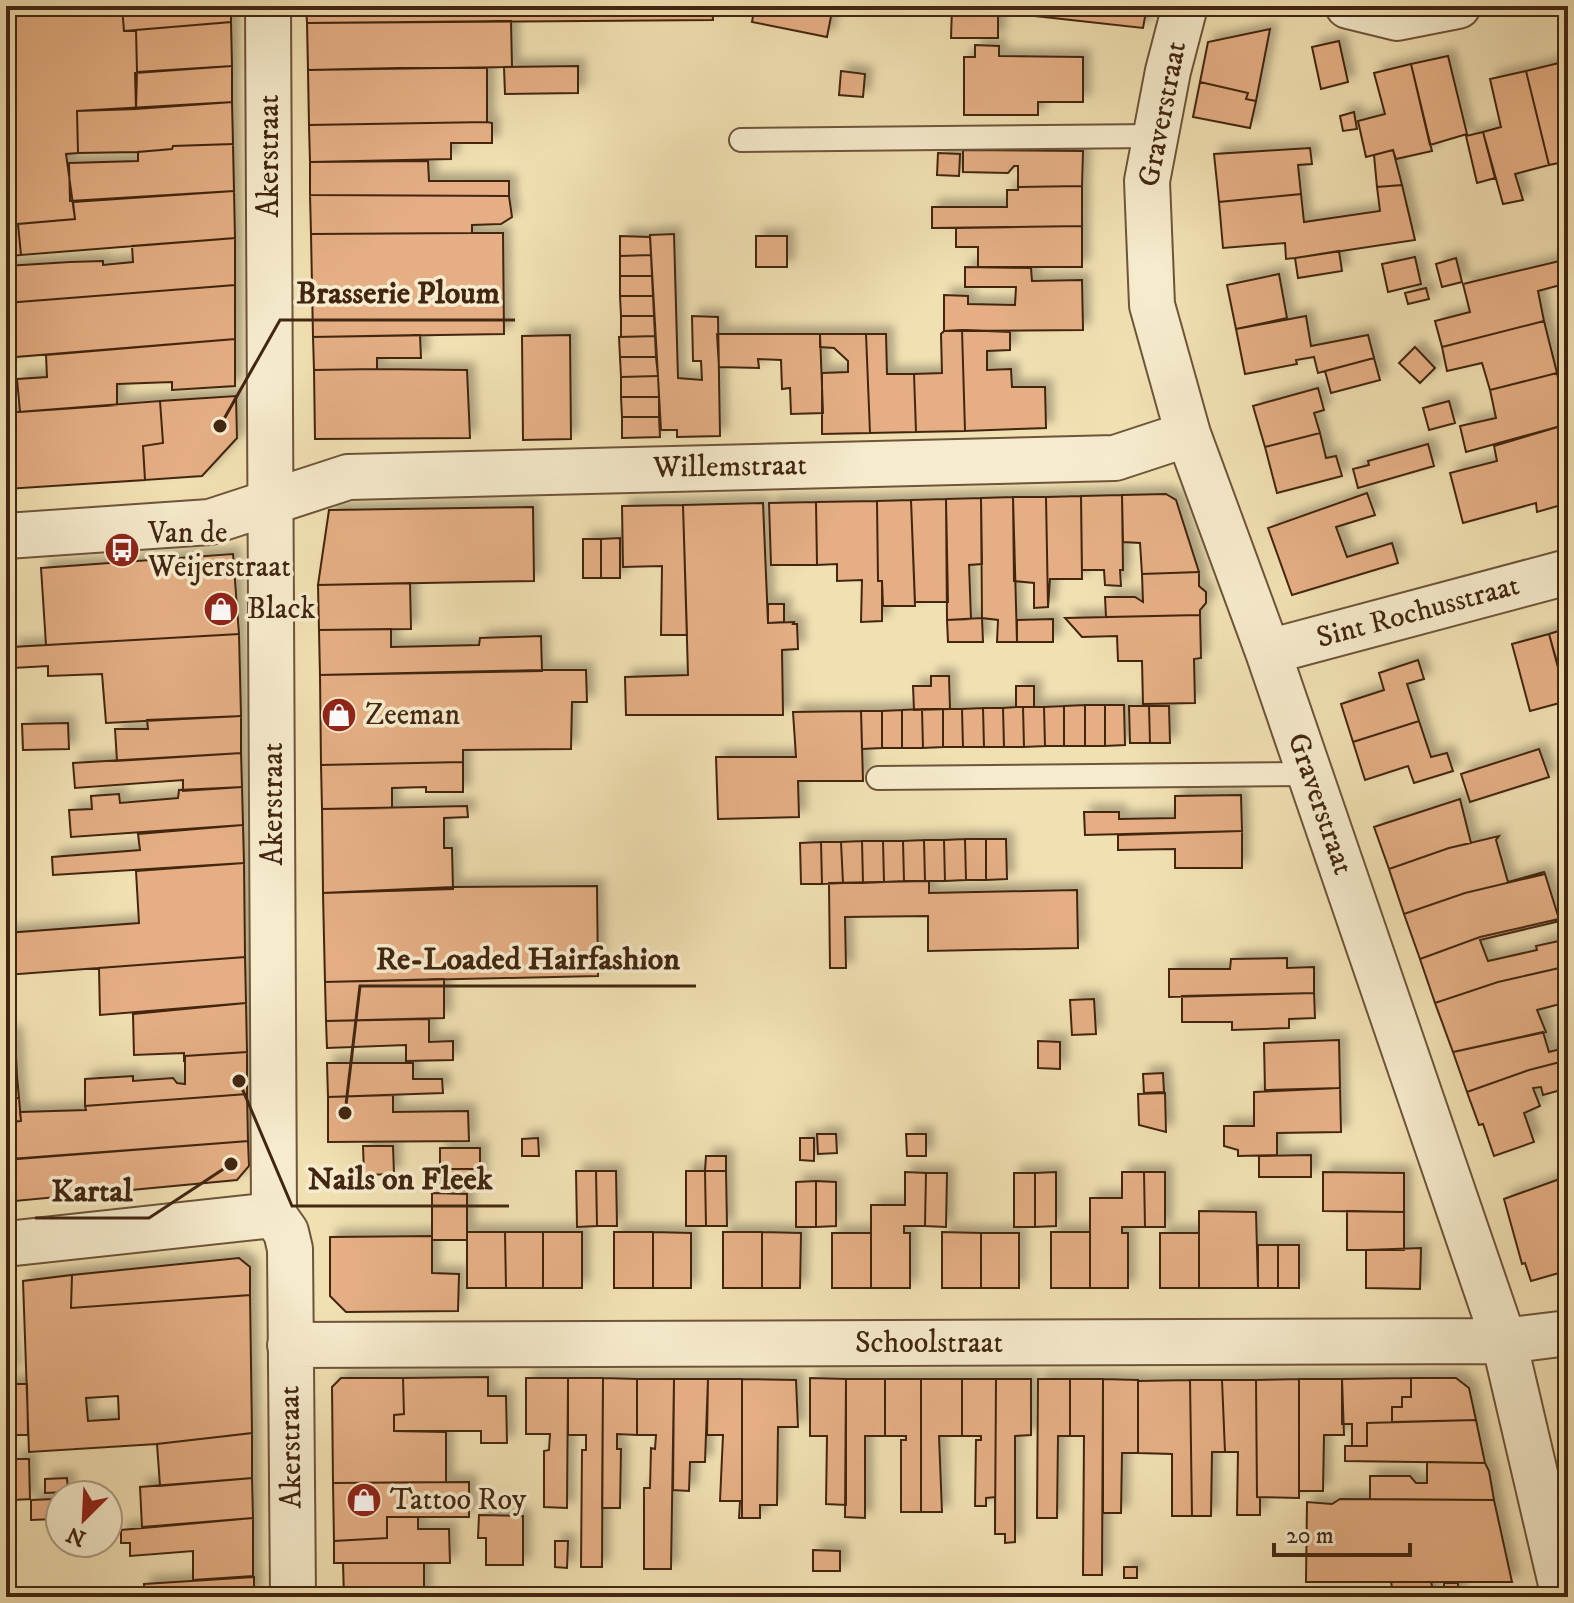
<svg xmlns="http://www.w3.org/2000/svg" width="1574" height="1603" font-family="'IM FELL DW Pica',serif">
<defs>
<filter id="shadow"><feDropShadow dx="7" dy="-7" stdDeviation="4" flood-color="#0004"/></filter>
</defs>
<rect width="100%" height="100%" fill="#f1e0b2"/>
<filter id="stains"><feTurbulence type="fractalNoise" baseFrequency=".0025" numOctaves="4"/><feColorMatrix values="0 0 0 0 .2 0 0 0 0 .09 0 0 0 0 .02 0 0 0 .5 -.17"/></filter>
<radialGradient id="worn" r=".72"><stop offset=".6" stop-color="#630" stop-opacity="0"/><stop offset="1" stop-color="#630" stop-opacity=".3"/></radialGradient>
<path fill="#e5ae84" stroke="#422611" stroke-width="2" fill-rule="evenodd" filter="url(#shadow)" d="M 6,6 L 122,6 L 124,31 L 136,30 L 137,72 L 136,109 L 77,111 L 78,153 L 66,154 L 75,219 L 18,224 L 21,255 L 6,256 Z
M 122,6 L 231,6 L 231,22 L 124,31 Z
M 306,6 L 712,6 L 713,20 L 307,23 Z
M 755,6 L 833,6 L 827,37 L 752,22 Z
M 999,6 L 1147,6 L 1143,28 L 999,12 Z
M 952,7 L 998,13 L 998,38 L 951,38 Z
M 511,21 L 512,67 L 308,70 L 307,23 Z
M 231,22 L 232,66 L 137,72 L 136,30 Z
M 1270,29 L 1256,101 L 1246,99 L 1248,93 L 1200,82 L 1208,42 Z
M 1339,41 L 1348,82 L 1321,89 L 1312,47 Z
M 975,45 L 999,46 L 999,56 L 1083,57 L 1083,102 L 1038,102 L 1038,115 L 964,115 L 964,57 L 975,57 Z
M 1448,56 L 1467,134 L 1430,145 L 1411,64 Z
M 1563,62 L 1568,83 L 1568,161 L 1549,165 L 1526,71 Z
M 1411,64 L 1432,151 L 1396,159 L 1393,150 L 1366,157 L 1358,121 L 1385,114 L 1374,73 Z
M 232,66 L 232,102 L 136,109 L 135,73 Z
M 578,66 L 578,93 L 505,94 L 504,67 Z
M 398,68 L 487,68 L 487,122 L 309,125 L 308,70 Z
M 841,71 L 865,74 L 863,97 L 839,95 Z
M 1526,71 L 1549,165 L 1515,174 L 1523,200 L 1503,204 L 1483,132 L 1501,127 L 1490,79 Z
M 1200,82 L 1248,93 L 1246,99 L 1256,101 L 1250,128 L 1193,117 Z
M 232,102 L 233,144 L 173,146 L 172,149 L 138,152 L 78,153 L 77,111 Z
M 1354,112 L 1357,129 L 1343,131 L 1340,116 Z
M 487,122 L 492,123 L 492,143 L 451,143 L 451,159 L 310,162 L 309,125 Z
M 1483,132 L 1495,178 L 1477,183 L 1466,136 Z
M 233,144 L 234,191 L 70,201 L 69,163 L 138,161 L 138,152 L 172,149 L 173,146 Z
M 1310,148 L 1312,164 L 1298,165 L 1301,194 L 1219,202 L 1214,154 Z
M 963,150 L 1083,151 L 1082,186 L 1018,187 L 1018,166 L 1014,166 L 1008,173 L 963,172 Z
M 1393,150 L 1402,185 L 1377,187 L 1374,155 Z
M 938,153 L 960,154 L 959,176 L 937,175 Z
M 428,161 L 429,181 L 509,181 L 509,196 L 310,195 L 310,162 Z
M 1402,185 L 1415,240 L 1295,258 L 1286,259 L 1285,243 L 1223,248 L 1219,202 L 1301,194 L 1304,222 L 1380,211 L 1377,187 Z
M 1082,186 L 1082,226 L 932,228 L 932,207 L 1007,207 L 1007,190 L 1018,190 L 1018,187 Z
M 234,191 L 235,238 L 21,255 L 18,224 L 75,219 L 73,202 Z
M 310,195 L 509,196 L 512,217 L 501,224 L 472,225 L 472,233 L 311,234 Z
M 1082,226 L 1082,267 L 978,267 L 978,247 L 956,247 L 956,228 Z
M 472,233 L 503,233 L 504,334 L 313,337 L 311,234 Z
M 674,234 L 678,378 L 702,380 L 701,361 L 693,361 L 692,316 L 718,317 L 720,436 L 677,437 L 677,430 L 661,430 L 650,235 Z
M 620,236 L 650,237 L 651,255 L 620,256 Z
M 756,236 L 787,236 L 787,267 L 756,267 Z
M 235,238 L 235,285 L 6,303 L 6,266 L 70,262 L 103,261 L 103,265 L 133,262 L 132,246 Z
M 1339,251 L 1342,271 L 1298,278 L 1295,258 Z
M 651,255 L 652,276 L 620,276 L 620,256 Z
M 1415,257 L 1421,284 L 1388,292 L 1382,264 Z
M 1456,258 L 1462,282 L 1442,287 L 1436,264 Z
M 1568,259 L 1568,283 L 1538,291 L 1544,321 L 1442,347 L 1435,321 L 1470,312 L 1463,284 Z
M 965,267 L 1031,268 L 1032,281 L 1082,280 L 1083,330 L 944,331 L 944,295 L 968,296 L 968,304 L 1015,305 L 1016,287 L 965,287 Z
M 1279,274 L 1287,318 L 1236,329 L 1227,285 Z
M 620,276 L 652,276 L 653,296 L 620,296 Z
M 235,285 L 235,339 L 16,357 L 16,360 L 6,360 L 6,303 Z
M 1426,288 L 1429,299 L 1408,304 L 1405,293 Z
M 620,296 L 653,296 L 654,316 L 621,316 Z
M 621,316 L 654,316 L 655,336 L 621,337 Z
M 1306,316 L 1311,346 L 1368,335 L 1374,358 L 1318,373 L 1314,357 L 1296,360 L 1297,364 L 1245,374 L 1236,329 Z
M 1544,321 L 1557,373 L 1490,390 L 1482,363 L 1447,371 L 1442,347 Z
M 962,330 L 1010,332 L 1010,350 L 987,351 L 987,370 L 1011,369 L 1012,387 L 1045,387 L 1046,428 L 965,431 Z
M 962,330 L 965,431 L 916,432 L 914,374 L 942,373 L 941,334 L 944,331 Z
M 717,334 L 820,334 L 823,413 L 791,414 L 790,388 L 782,389 L 781,360 L 758,359 L 759,368 L 719,367 Z
M 820,334 L 866,334 L 870,433 L 822,434 L 822,373 L 848,372 L 848,361 L 834,348 L 820,347 Z
M 866,334 L 886,334 L 887,374 L 914,374 L 916,432 L 870,433 Z
M 420,335 L 421,358 L 377,358 L 377,369 L 314,370 L 313,337 Z
M 570,335 L 571,439 L 523,440 L 522,336 Z
M 655,336 L 656,357 L 620,357 L 619,337 Z
M 235,339 L 235,386 L 172,390 L 172,382 L 117,384 L 117,405 L 20,412 L 17,379 L 47,377 L 46,355 Z
M 1415,347 L 1435,368 L 1420,383 L 1399,363 Z
M 620,357 L 656,357 L 658,376 L 621,377 Z
M 1374,358 L 1380,380 L 1331,393 L 1325,371 Z
M 377,369 L 467,370 L 470,438 L 315,439 L 314,370 Z
M 1557,373 L 1568,424 L 1466,452 L 1460,426 L 1496,418 L 1490,390 Z
M 658,376 L 659,397 L 621,397 L 621,377 Z
M 1318,388 L 1324,410 L 1314,413 L 1320,433 L 1265,447 L 1253,406 Z
M 236,396 L 237,438 L 202,476 L 145,480 L 143,446 L 163,443 L 160,401 Z
M 621,397 L 659,397 L 659,417 L 622,417 Z
M 160,401 L 163,443 L 143,446 L 145,480 L 6,489 L 6,413 Z
M 1449,401 L 1455,423 L 1429,430 L 1423,408 Z
M 622,417 L 659,417 L 660,437 L 622,438 Z
M 1568,424 L 1568,503 L 1537,512 L 1536,503 L 1463,523 L 1450,473 L 1497,461 L 1494,446 Z
M 1320,433 L 1326,458 L 1336,456 L 1342,476 L 1277,493 L 1265,447 Z
M 1428,444 L 1434,466 L 1358,488 L 1353,469 L 1369,465 L 1368,461 Z
M 1367,493 L 1375,515 L 1336,527 L 1347,557 L 1392,543 L 1398,563 L 1292,595 L 1268,528 Z
M 1166,494 L 1176,500 L 1199,572 L 1142,574 L 1140,543 L 1123,542 L 1122,495 Z
M 1122,495 L 1123,570 L 1120,570 L 1121,586 L 1105,585 L 1104,570 L 1082,570 L 1081,496 Z
M 1081,496 L 1082,579 L 1050,579 L 1048,607 L 1046,497 Z
M 1013,497 L 1046,497 L 1048,607 L 1034,608 L 1034,583 L 1014,581 Z
M 1013,497 L 1017,642 L 997,642 L 998,620 L 982,618 L 981,498 Z
M 981,498 L 982,564 L 969,565 L 971,619 L 947,620 L 946,499 Z
M 946,499 L 948,602 L 915,602 L 911,500 Z
M 911,500 L 915,606 L 883,606 L 882,581 L 878,581 L 877,501 Z
M 877,501 L 878,581 L 882,581 L 882,621 L 861,622 L 862,580 L 837,581 L 837,564 L 817,565 L 816,502 Z
M 816,502 L 817,565 L 771,565 L 769,503 Z
M 763,503 L 768,623 L 794,622 L 793,624 L 797,624 L 798,649 L 782,650 L 783,715 L 626,715 L 625,677 L 688,675 L 683,505 Z
M 683,505 L 687,635 L 661,635 L 662,566 L 623,567 L 622,506 Z
M 533,507 L 534,581 L 318,585 L 329,510 Z
M 620,538 L 620,578 L 601,578 L 601,539 Z
M 583,539 L 601,539 L 601,578 L 583,578 Z
M 233,554 L 239,634 L 46,645 L 41,568 Z
M 1199,572 L 1199,586 L 1206,592 L 1206,603 L 1200,610 L 1200,615 L 1106,617 L 1105,597 L 1135,597 L 1143,602 L 1142,574 Z
M 410,583 L 411,629 L 319,630 L 318,585 Z
M 768,604 L 784,604 L 784,622 L 768,623 Z
M 1200,615 L 1201,658 L 1194,659 L 1195,703 L 1143,704 L 1142,661 L 1118,661 L 1117,636 L 1082,637 L 1065,618 Z
M 982,618 L 983,642 L 948,642 L 947,620 Z
M 1053,619 L 1053,642 L 1017,642 L 1017,620 Z
M 1568,628 L 1568,701 L 1549,634 Z
M 391,629 L 391,647 L 479,645 L 480,638 L 541,636 L 542,671 L 320,675 L 319,630 Z
M 239,634 L 241,716 L 106,723 L 102,674 L 48,676 L 48,666 L 13,668 L 12,647 Z
M 1549,634 L 1567,701 L 1530,711 L 1512,644 Z
M 1418,660 L 1424,679 L 1407,684 L 1419,721 L 1353,742 L 1341,704 L 1384,690 L 1379,673 Z
M 542,670 L 586,670 L 587,702 L 572,702 L 571,749 L 463,750 L 463,762 L 321,765 L 320,675 Z
M 931,676 L 949,676 L 950,709 L 914,710 L 913,686 L 931,686 Z
M 1016,686 L 1034,686 L 1034,707 L 1016,707 Z
M 1085,705 L 1105,705 L 1105,746 L 1085,746 Z
M 1085,705 L 1085,746 L 1064,746 L 1064,706 Z
M 1105,705 L 1124,705 L 1125,745 L 1105,746 Z
M 1064,706 L 1064,746 L 1045,746 L 1044,707 Z
M 1129,706 L 1149,706 L 1150,743 L 1130,743 Z
M 1149,706 L 1169,706 L 1170,743 L 1150,743 Z
M 1016,707 L 1023,707 L 1024,747 L 1004,747 L 1003,708 Z
M 1023,707 L 1044,707 L 1045,746 L 1024,747 Z
M 983,708 L 1003,708 L 1004,747 L 984,747 Z
M 983,708 L 984,747 L 963,747 L 962,709 Z
M 922,709 L 923,748 L 902,748 L 902,710 Z
M 922,709 L 943,709 L 943,747 L 923,748 Z
M 943,709 L 962,709 L 963,747 L 943,747 Z
M 902,710 L 902,748 L 882,748 L 882,711 Z
M 861,711 L 882,711 L 882,748 L 862,749 Z
M 861,711 L 863,781 L 798,781 L 799,817 L 718,819 L 716,757 L 796,757 L 793,712 Z
M 241,716 L 241,753 L 117,761 L 115,729 L 148,729 L 147,720 Z
M 1419,721 L 1431,757 L 1447,753 L 1453,771 L 1414,783 L 1408,766 L 1365,780 L 1353,742 Z
M 68,723 L 69,749 L 23,750 L 22,724 Z
M 1539,749 L 1549,777 L 1470,802 L 1461,774 Z
M 241,753 L 242,787 L 183,791 L 183,780 L 75,788 L 73,763 Z
M 463,762 L 463,792 L 426,792 L 426,787 L 392,788 L 392,808 L 322,809 L 321,765 Z
M 242,787 L 243,825 L 71,837 L 69,810 L 92,809 L 91,796 L 119,794 L 120,803 L 178,798 L 179,790 Z
M 1241,795 L 1242,831 L 1085,835 L 1084,812 L 1119,812 L 1119,819 L 1175,818 L 1175,796 Z
M 1460,799 L 1471,843 L 1449,848 L 1389,869 L 1374,827 Z
M 467,806 L 468,817 L 444,818 L 444,848 L 452,848 L 453,889 L 323,893 L 322,809 Z
M 243,825 L 244,863 L 53,875 L 52,857 L 140,850 L 138,834 Z
M 1242,831 L 1242,868 L 1175,868 L 1175,849 L 1118,850 L 1118,835 Z
M 1499,836 L 1496,840 L 1508,882 L 1544,872 L 1545,874 L 1465,893 L 1404,914 L 1389,869 L 1449,848 Z
M 965,839 L 966,880 L 945,881 L 944,840 Z
M 965,839 L 986,839 L 986,880 L 966,880 Z
M 986,839 L 1006,839 L 1007,879 L 986,880 Z
M 924,840 L 925,881 L 904,881 L 903,841 Z
M 924,840 L 944,840 L 945,881 L 925,881 Z
M 862,841 L 863,883 L 843,883 L 841,842 Z
M 862,841 L 883,841 L 884,882 L 863,883 Z
M 883,841 L 903,841 L 904,881 L 884,882 Z
M 821,842 L 841,842 L 843,883 L 822,884 Z
M 821,842 L 822,884 L 801,884 L 800,843 Z
M 244,863 L 245,957 L 6,975 L 6,933 L 139,923 L 136,871 Z
M 1545,874 L 1559,919 L 1480,937 L 1420,959 L 1404,914 L 1465,893 Z
M 929,881 L 929,893 L 1077,890 L 1078,948 L 928,951 L 928,916 L 845,917 L 846,968 L 830,968 L 829,883 Z
M 597,886 L 598,976 L 325,982 L 323,893 L 453,887 Z
M 1559,919 L 1560,921 L 1480,940 L 1488,961 L 1537,950 L 1536,946 L 1568,939 L 1568,966 L 1498,982 L 1435,1003 L 1420,959 L 1480,937 Z
M 245,957 L 246,1003 L 100,1015 L 99,968 Z
M 1287,958 L 1287,968 L 1314,967 L 1314,993 L 1169,997 L 1169,969 L 1230,969 L 1231,959 Z
M 1568,966 L 1568,1002 L 1537,1010 L 1546,1032 L 1453,1052 L 1435,1003 L 1498,982 Z
M 444,979 L 444,1018 L 326,1021 L 325,982 Z
M 1314,993 L 1315,1018 L 1289,1019 L 1289,1028 L 1232,1030 L 1232,1022 L 1182,1022 L 1182,996 Z
M 1094,999 L 1096,1034 L 1072,1035 L 1070,1000 Z
M 246,1003 L 247,1052 L 185,1056 L 184,1062 L 184,1053 L 134,1055 L 133,1014 Z
M 429,1019 L 429,1042 L 453,1041 L 453,1060 L 406,1061 L 406,1045 L 327,1048 L 326,1021 Z
M 1543,1032 L 1549,1052 L 1568,1047 L 1568,1060 L 1529,1070 L 1467,1092 L 1453,1052 Z
M 14,1033 L 16,1055 L 6,1056 L 6,1034 Z
M 1339,1040 L 1340,1088 L 1265,1090 L 1264,1043 Z
M 1038,1041 L 1060,1042 L 1060,1069 L 1038,1068 Z
M 247,1052 L 247,1094 L 85,1106 L 85,1079 L 133,1076 L 133,1081 L 173,1078 L 177,1083 L 185,1084 L 185,1056 Z
M 16,1055 L 17,1076 L 6,1077 L 6,1056 Z
M 1568,1060 L 1568,1088 L 1543,1095 L 1541,1087 L 1533,1088 L 1540,1106 L 1524,1113 L 1534,1142 L 1494,1156 L 1483,1124 L 1479,1125 L 1467,1092 L 1529,1070 Z
M 327,1063 L 413,1063 L 413,1079 L 442,1079 L 443,1093 L 328,1097 Z
M 1163,1073 L 1164,1092 L 1144,1093 L 1143,1074 Z
M 17,1076 L 19,1098 L 6,1099 L 6,1077 Z
M 1340,1088 L 1341,1132 L 1277,1133 L 1277,1155 L 1238,1156 L 1238,1150 L 1224,1146 L 1224,1126 L 1254,1126 L 1254,1092 Z
M 1165,1093 L 1166,1132 L 1139,1125 L 1138,1094 Z
M 247,1094 L 248,1141 L 6,1160 L 6,1123 L 21,1121 L 20,1112 L 86,1110 L 85,1106 Z
M 393,1095 L 393,1112 L 468,1111 L 469,1141 L 328,1142 L 328,1097 Z
M 19,1098 L 21,1121 L 6,1122 L 6,1099 Z
M 817,1134 L 836,1134 L 837,1153 L 818,1154 Z
M 906,1134 L 926,1134 L 926,1156 L 907,1156 Z
M 538,1138 L 539,1156 L 522,1156 L 522,1139 Z
M 800,1138 L 814,1138 L 814,1161 L 800,1160 Z
M 248,1141 L 249,1166 L 237,1180 L 15,1201 L 11,1159 Z
M 363,1146 L 393,1146 L 394,1174 L 364,1175 Z
M 440,1148 L 480,1148 L 480,1169 L 440,1169 Z
M 1311,1155 L 1311,1177 L 1259,1177 L 1259,1156 Z
M 706,1156 L 726,1156 L 726,1171 L 705,1171 Z
M 11,1159 L 15,1201 L 6,1202 L 6,1160 Z
M 440,1169 L 480,1169 L 480,1189 L 441,1190 Z
M 576,1171 L 596,1171 L 597,1226 L 577,1227 Z
M 596,1171 L 616,1171 L 617,1226 L 597,1226 Z
M 686,1171 L 705,1171 L 706,1226 L 686,1226 Z
M 705,1171 L 726,1171 L 727,1226 L 706,1226 Z
M 905,1172 L 926,1173 L 925,1226 L 904,1226 L 904,1233 L 910,1233 L 910,1288 L 871,1288 L 871,1205 L 905,1205 Z
M 1056,1172 L 1056,1226 L 1035,1227 L 1035,1173 Z
M 1122,1172 L 1144,1172 L 1145,1227 L 1122,1227 L 1122,1233 L 1128,1233 L 1128,1288 L 1090,1288 L 1090,1198 L 1122,1198 Z
M 1144,1172 L 1165,1172 L 1165,1227 L 1145,1227 Z
M 1323,1172 L 1404,1173 L 1404,1212 L 1323,1211 Z
M 926,1173 L 947,1173 L 946,1227 L 925,1226 Z
M 1014,1173 L 1035,1173 L 1035,1227 L 1014,1227 Z
M 1568,1176 L 1568,1261 L 1564,1262 L 1566,1271 L 1531,1281 L 1525,1263 L 1522,1264 L 1504,1199 Z
M 816,1181 L 836,1182 L 836,1226 L 816,1227 Z
M 816,1181 L 816,1227 L 796,1227 L 796,1182 Z
M 432,1193 L 467,1194 L 467,1240 L 432,1240 Z
M 1199,1211 L 1256,1212 L 1258,1288 L 1199,1288 Z
M 1347,1211 L 1404,1212 L 1404,1250 L 1347,1250 Z
M 467,1232 L 505,1232 L 506,1288 L 467,1288 Z
M 505,1232 L 543,1232 L 543,1288 L 506,1288 Z
M 543,1232 L 582,1232 L 582,1288 L 543,1288 Z
M 614,1232 L 653,1232 L 653,1288 L 614,1288 Z
M 653,1232 L 691,1233 L 691,1288 L 653,1288 Z
M 723,1232 L 762,1232 L 762,1288 L 723,1288 Z
M 762,1232 L 801,1233 L 800,1288 L 762,1288 Z
M 942,1232 L 981,1233 L 981,1288 L 942,1288 Z
M 1051,1232 L 1090,1232 L 1090,1288 L 1051,1288 Z
M 832,1233 L 871,1233 L 871,1288 L 832,1288 Z
M 981,1233 L 1019,1233 L 1019,1288 L 981,1288 Z
M 1160,1233 L 1199,1233 L 1199,1288 L 1160,1288 Z
M 432,1236 L 432,1273 L 459,1274 L 458,1311 L 346,1312 L 330,1296 L 330,1237 Z
M 1258,1245 L 1278,1245 L 1278,1288 L 1258,1288 Z
M 1278,1245 L 1299,1245 L 1299,1288 L 1278,1288 Z
M 1421,1248 L 1420,1289 L 1366,1288 L 1366,1250 Z
M 239,1258 L 250,1267 L 250,1295 L 71,1308 L 72,1275 Z
M 72,1275 L 71,1308 L 250,1295 L 252,1433 L 157,1444 L 29,1452 L 23,1281 ZM 118,1396 L 119,1419 L 88,1421 L 86,1398 Z
M 6,1309 L 13,1372 L 6,1372 Z
M 488,1377 L 488,1396 L 506,1396 L 507,1443 L 481,1443 L 481,1431 L 394,1431 L 394,1415 L 404,1414 L 403,1378 Z
M 341,1378 L 403,1378 L 404,1414 L 394,1415 L 394,1431 L 446,1432 L 446,1482 L 333,1483 L 332,1387 Z
M 526,1378 L 568,1378 L 567,1508 L 544,1507 L 544,1451 L 549,1450 L 550,1434 L 526,1434 Z
M 568,1378 L 603,1378 L 602,1567 L 581,1567 L 582,1450 L 586,1450 L 586,1435 L 568,1435 Z
M 603,1378 L 637,1379 L 637,1435 L 617,1434 L 617,1449 L 621,1449 L 620,1508 L 602,1508 Z
M 810,1378 L 846,1379 L 846,1505 L 826,1504 L 827,1436 L 810,1436 Z
M 1411,1378 L 1456,1378 L 1469,1388 L 1476,1420 L 1392,1422 L 1392,1407 L 1402,1407 L 1402,1397 L 1411,1397 Z
M 1411,1378 L 1411,1397 L 1402,1397 L 1402,1407 L 1392,1407 L 1392,1423 L 1367,1423 L 1367,1446 L 1352,1446 L 1352,1424 L 1342,1424 L 1342,1379 Z
M 637,1379 L 674,1379 L 671,1569 L 644,1569 L 644,1488 L 650,1488 L 651,1448 L 655,1449 L 656,1435 L 637,1435 Z
M 674,1379 L 708,1379 L 705,1462 L 690,1462 L 689,1491 L 673,1490 Z
M 708,1379 L 742,1379 L 742,1518 L 739,1518 L 740,1501 L 720,1501 L 723,1435 L 707,1435 Z
M 742,1379 L 796,1380 L 798,1427 L 778,1427 L 777,1505 L 760,1505 L 760,1518 L 742,1518 Z
M 846,1379 L 885,1379 L 885,1436 L 865,1436 L 865,1518 L 845,1517 Z
M 885,1379 L 921,1379 L 921,1512 L 901,1512 L 901,1440 L 906,1440 L 906,1436 L 885,1436 Z
M 921,1379 L 962,1379 L 962,1436 L 939,1436 L 942,1512 L 921,1512 Z
M 962,1379 L 996,1379 L 995,1534 L 995,1497 L 986,1498 L 986,1506 L 975,1506 L 976,1440 L 981,1440 L 981,1436 L 962,1436 Z
M 996,1379 L 1031,1379 L 1031,1435 L 1015,1436 L 1015,1542 L 1005,1543 L 1005,1534 L 995,1534 Z
M 1038,1379 L 1070,1379 L 1070,1436 L 1058,1436 L 1057,1518 L 1037,1518 Z
M 1070,1379 L 1103,1379 L 1102,1575 L 1083,1575 L 1084,1436 L 1070,1436 Z
M 1103,1379 L 1138,1380 L 1138,1453 L 1122,1453 L 1121,1513 L 1103,1513 Z
M 1299,1379 L 1299,1498 L 1257,1497 L 1256,1380 Z
M 1299,1379 L 1342,1379 L 1344,1435 L 1324,1435 L 1323,1491 L 1299,1491 Z
M 1190,1380 L 1222,1380 L 1225,1452 L 1212,1452 L 1211,1516 L 1192,1516 Z
M 1190,1380 L 1192,1516 L 1172,1516 L 1172,1454 L 1138,1453 L 1138,1381 Z
M 1222,1380 L 1256,1380 L 1257,1497 L 1260,1498 L 1260,1515 L 1237,1515 L 1238,1452 L 1225,1452 Z
M 6,1384 L 27,1384 L 28,1435 L 6,1435 Z
M 1476,1420 L 1485,1463 L 1345,1461 L 1345,1446 L 1367,1446 L 1367,1423 Z
M 252,1433 L 252,1478 L 160,1486 L 157,1444 Z
M 14,1459 L 29,1459 L 30,1499 L 14,1500 Z
M 1427,1462 L 1485,1463 L 1489,1471 L 1494,1500 L 1370,1499 L 1370,1476 L 1410,1476 L 1416,1483 L 1427,1483 Z
M 67,1478 L 68,1492 L 45,1493 L 45,1479 Z
M 252,1478 L 253,1518 L 142,1527 L 140,1487 Z
M 469,1482 L 469,1517 L 387,1517 L 387,1538 L 334,1541 L 333,1483 Z
M 54,1499 L 55,1519 L 31,1520 L 31,1500 Z
M 1340,1499 L 1494,1500 L 1512,1582 L 1306,1582 L 1307,1502 L 1332,1504 Z
M 479,1515 L 523,1516 L 523,1565 L 486,1565 L 486,1538 L 478,1538 Z
M 387,1517 L 418,1517 L 418,1529 L 449,1529 L 450,1563 L 334,1563 L 334,1541 L 387,1538 Z
M 253,1518 L 253,1576 L 193,1580 L 193,1551 L 130,1556 L 130,1543 L 121,1543 L 121,1530 Z
M 555,1541 L 568,1541 L 567,1568 L 555,1567 Z
M 813,1550 L 840,1551 L 840,1571 L 813,1571 Z
M 343,1563 L 424,1563 L 424,1597 L 344,1597 Z
M 1124,1567 L 1137,1567 L 1137,1578 L 1124,1578 Z
M 254,1577 L 254,1597 L 145,1597 L 144,1584 Z
M 1391,1582 L 1431,1582 L 1435,1597 L 1394,1597 Z
M 1444,1583 L 1458,1583 L 1458,1597 L 1444,1596 Z"/>
<g fill="none" stroke-linecap="round" stroke-linejoin="round">
<defs>
<path id="service" d="M 741,140 L 1155,136
M 878,778 L 1310,774"/>
<path id="minor" d="M 268,6 L 274,1215 L 286,1232 L 290,1249 L 293,1597
M 1185,6 L 1168,71 L 1147,181 L 1152,305 L 1188,434 L 1268,652 L 1504,1341 L 1564,1597
M 1348,6 L 1397,18 L 1458,6
M 6,536 L 210,522 L 348,477 L 1115,458 L 1188,434
M 1268,652 L 1568,572
M 6,1244 L 274,1215
M 290,1345 L 1504,1341 L 1568,1333"/>
</defs>
<use href="#service" stroke="#6e5439" stroke-width="26"/>
<use href="#minor" stroke="#6e5439" stroke-width="48"/>
<use href="#service" stroke="#f6ebcd" stroke-width="22"/>
<use href="#minor" stroke="#f6ebcd" stroke-width="44"/>
</g>
<defs>
<symbol id="bus-disc" viewBox="-11 -11 22 22"><circle r="9.5" fill="#8f2418" stroke="#f6ebcd"/><path d="M-5-6H5V4H4V6H2V4H-2V6H-4V4H-5ZM-3.5-4V0h7V-4ZM-3.5 1.2v1.5H-2V1.2ZM2 1.2v1.5H3.5V1.2Z" fill="#fff"/></symbol>
<symbol id="shop-disc" viewBox="-11 -11 22 22"><circle r="9.5" fill="#8f2418" stroke="#f6ebcd"/><path d="M-5-2.5h2.3a2.7 3.5 0 0 1 5.4 0H5L5.5 6h-11ZM-1.5-2.5h3a1.5 2.3 0 0 0-3 0Z" fill="#fff"/></symbol>
</defs>
<g fill-rule="evenodd">
<use href="#bus-disc" x="102" y="530" width="40" height="40"/>
<use href="#shop-disc" x="201" y="589" width="40" height="40"/>
<use href="#shop-disc" x="319" y="695" width="40" height="40"/>
<use href="#shop-disc" x="344" y="1480" width="40" height="40"/>
</g>
<g text-anchor="middle" dominant-baseline="central" stroke-width="7" stroke-linejoin="round" paint-order="stroke">
<g font-size="30" fill="#422611" stroke="#f6ebcd">
<text transform="translate(1163 114) rotate(-79)">Graverstraat</text>
<text transform="translate(269 156) rotate(-90)">Akerstraat</text>
<text transform="translate(730 467) rotate(-1)">Willemstraat</text>
<text transform="translate(1418 612) rotate(-15)">Sint Rochusstraat</text>
<text transform="translate(273 804) rotate(-90)">Akerstraat</text>
<text transform="translate(1320 804) rotate(71)">Graverstraat</text>
<text x="929" y="1343">Schoolstraat</text>
<text transform="translate(291 1447) rotate(-91)">Akerstraat</text>
</g>
<g font-size="30" fill="#422611" stroke="#f6ebcd" text-anchor="start">
<text x="148" y="533">Van de<tspan x="148" dy="34">Weijerstraat</tspan></text>
<text x="247" y="609">Black</text>
<text x="365" y="715">Zeeman</text>
<text x="390" y="1500">Tattoo Roy</text>
</g>
</g>
<path fill="none" stroke="#422611" stroke-width="3" d="M220 426L280 320H515M345 1113L360 986H696M239 1081L292 1206H509M231 1164L149 1218H35"/>
<g fill="#422611" stroke="#f6ebcd" stroke-width="3">
<circle cx="220" cy="426" r="8"/>
<circle cx="345" cy="1113" r="8"/>
<circle cx="239" cy="1081" r="8"/>
<circle cx="231" cy="1164" r="8"/>
</g>
<g font-size="32" text-anchor="middle" font-weight="bold" fill="#422611" stroke="#f6ebcd" stroke-width="7" stroke-linejoin="round" paint-order="stroke">
<text x="398" y="303">Brasserie Ploum</text>
<text x="528" y="969">Re-Loaded Hairfashion</text>
<text x="400" y="1189">Nails on Fleek</text>
<text x="92" y="1201">Kartal</text>
</g>
<rect width="1574" height="1603" fill="none" stroke="#f1e0b2" stroke-width="32"/>
<rect x="8" y="8" width="1558" height="1587" fill="none" stroke="#422611" stroke-width="4"/>
<rect x="16" y="16" width="1542" height="1571" fill="none" stroke="#422611" stroke-width="2"/>
<g transform="translate(84 1519) rotate(204)"><circle r="38" fill="#f6ebcd" stroke="#ae9c82" stroke-width="2"/>
<path d="M0-6L14 30L0 20L-14 30Z" fill="#8f2418"/>
<text y="-12" font-size="22" font-weight="bold" text-anchor="middle" fill="#422611">N</text>
</g>
<path d="M1274 1543v12h136v-12" fill="none" stroke="#422611" stroke-width="4"/>
<text x="1286" y="1543" font-size="24" fill="#422611" stroke="#f6ebcd" stroke-width="6" paint-order="stroke">20 m</text>
<rect width="100%" height="100%" filter="url(#stains)"/>
<rect width="100%" height="100%" fill="url(#worn)"/>
</svg>
